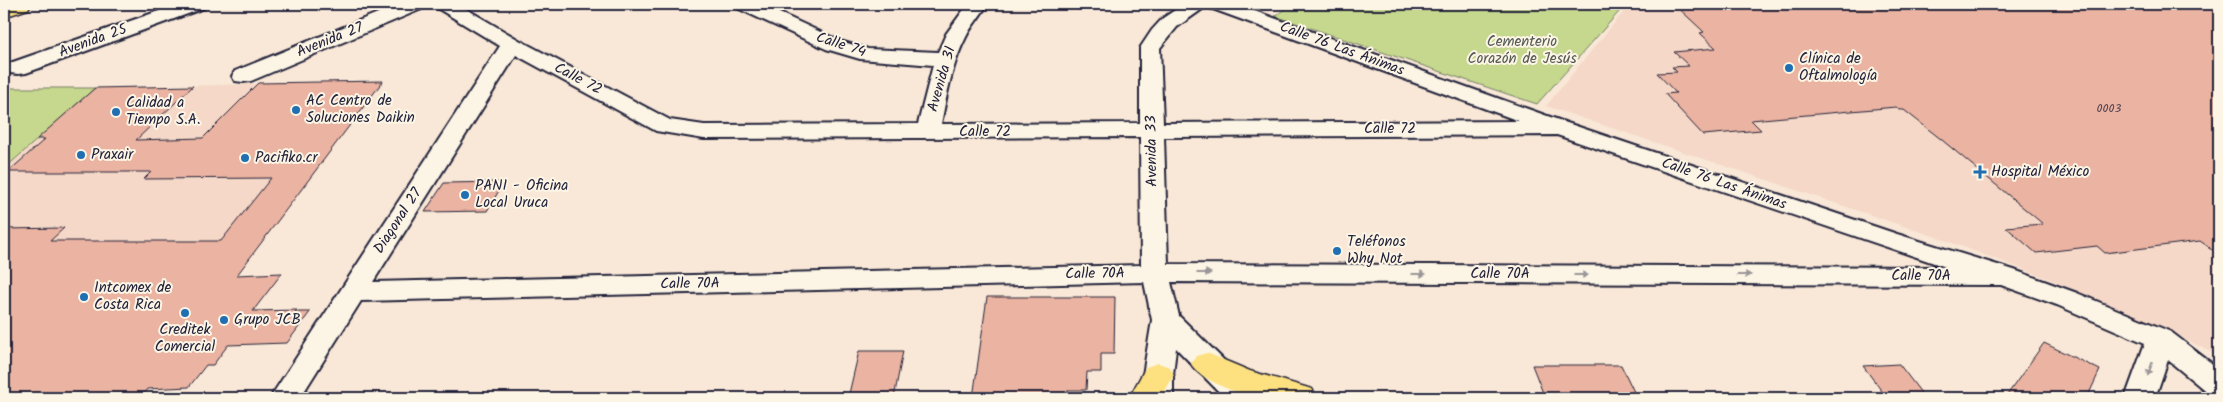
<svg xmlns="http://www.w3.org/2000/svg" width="2223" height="402" font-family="Kalam,sans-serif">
<rect width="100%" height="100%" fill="#f9e8d7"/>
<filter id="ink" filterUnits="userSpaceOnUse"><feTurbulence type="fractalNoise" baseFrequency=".02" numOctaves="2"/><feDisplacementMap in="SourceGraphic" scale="10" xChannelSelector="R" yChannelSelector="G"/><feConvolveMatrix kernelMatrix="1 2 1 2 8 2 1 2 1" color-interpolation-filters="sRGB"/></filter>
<g filter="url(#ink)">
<path fill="#f5d8c7" d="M 1630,4 L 2219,4 L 2219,356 L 2143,319 L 2044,277 L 1936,237 L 1546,106 Z
M 383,81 L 139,398 L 4,398 L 4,169 L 95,88 Z"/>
<path fill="#c5d88d" stroke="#747d64" d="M 1292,4 L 1626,4 L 1537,104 L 1275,16 Z
M 4,88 L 95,88 L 4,169 Z"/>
<path fill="#ebb3a1" stroke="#22223b" d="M 1674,4 L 2219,4 L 2219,254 L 2200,241 L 2105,253 L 2097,246 L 2036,253 L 2006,227 L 2043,224 L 1942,140 L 1904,110 L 1900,110 L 1896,107 L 1751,120 L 1761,130 L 1703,135 L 1665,94 L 1676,93 L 1657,73 L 1677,72 L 1672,67 L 1689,66 L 1674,52 L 1716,48 L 1700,33 L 1704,32 Z
M 383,81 L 237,275 L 282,273 L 253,311 L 297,310 L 295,312 L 310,312 L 287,343 L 228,345 L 213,365 L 206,365 L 189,387 L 148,389 L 141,398 L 4,398 L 4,229 L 64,228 L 50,241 L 221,241 L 271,178 L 144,179 L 151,172 L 8,172 L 45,139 L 37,139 L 95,88 L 193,86 L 136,140 L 203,138 L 258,83 Z
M 504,182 L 487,211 L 425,212 L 444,183 Z
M 987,297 L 1115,297 L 1114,354 L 1101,354 L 1101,372 L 1087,372 L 1086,390 L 1068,390 L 1068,398 L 973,398 Z
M 2044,343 L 2100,370 L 2087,398 L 2005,398 Z
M 859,351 L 903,351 L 894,398 L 848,398 Z
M 1899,364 L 1925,398 L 1887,398 L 1863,366 Z
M 1532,365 L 1621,365 L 1637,398 L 1545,398 Z"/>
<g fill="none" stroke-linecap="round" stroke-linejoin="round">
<defs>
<path id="minor" d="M 179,4 L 207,4 L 204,8 L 26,73 L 18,74 L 10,73 L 7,68 L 10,63 Z
M 400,4 L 427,4 L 424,8 L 251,81 L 243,82 L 235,81 L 232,76 L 235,71 Z
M 434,4 L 458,4 L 519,40 L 670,120 L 704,125 L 918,124 L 933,65 L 860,59 L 826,49 L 737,8 L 734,4 L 760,4 L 840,41 L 868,49 L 938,52 L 946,34 L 968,4 L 988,4 C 981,15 972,25 966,37 C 952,64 947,94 941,124 L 1140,123 L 1140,48 L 1152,30 L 1163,18 L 1184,4 L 1235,4 L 1567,123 L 1897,234 L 2014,270 L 2077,293 L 2171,332 L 2219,369 L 2219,396 L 2208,393 L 2168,360 L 2155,398 L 2125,398 L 2145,343 L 2057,305 L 2001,285 L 1171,282 L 1179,316 L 1254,390 L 1258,398 L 1225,398 L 1176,348 L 1173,375 L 1173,398 L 1143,398 L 1143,375 L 1152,320 L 1144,282 L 361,301 L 300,398 L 270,398 L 500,46 L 437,8 ZM 1208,5 L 1210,8 L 1519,121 L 1163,123 L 1160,48 L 1177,27 ZM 516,55 L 656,131 L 704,139 L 1140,137 L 1141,265 L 373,282 ZM 1557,135 L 1946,267 L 1168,264 L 1164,137 Z"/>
<path id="highway" d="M 4,4 L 31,4 L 28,9 L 4,17 Z
M 1207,353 L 1250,371 L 1312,389 L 1317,398 C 1299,399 1280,400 1262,398 C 1243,397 1200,380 1191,364 L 1196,356 Z
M 1158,363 L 1170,367 L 1174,375 L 1161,398 L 1129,398 L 1146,367 Z"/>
</defs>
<use href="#minor" stroke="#22223b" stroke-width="4"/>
<use href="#highway" stroke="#22223b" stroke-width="3"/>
<use href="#minor" fill="#fcf5e5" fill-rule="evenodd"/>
<use href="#highway" fill="#fde080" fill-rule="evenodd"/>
</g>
<defs><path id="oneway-solid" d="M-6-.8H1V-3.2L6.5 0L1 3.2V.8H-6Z" transform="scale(1.25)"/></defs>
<g fill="#9a9698">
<use href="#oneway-solid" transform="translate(1204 273)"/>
<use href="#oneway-solid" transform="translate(1419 274)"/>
<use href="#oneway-solid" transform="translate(1581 275)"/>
<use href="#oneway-solid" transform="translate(1744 275)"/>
<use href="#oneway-solid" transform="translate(2150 369) rotate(110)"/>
</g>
</g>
<g fill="#1f6fb2" stroke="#fcf5e5" stroke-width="2">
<circle cx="1789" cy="68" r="5"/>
<circle cx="296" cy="110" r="5"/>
<circle cx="116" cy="112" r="5"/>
<circle cx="81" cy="155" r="5"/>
<circle cx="245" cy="158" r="5"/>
<path d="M1977.5 164.5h5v5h5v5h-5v5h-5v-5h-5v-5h5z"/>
<circle cx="465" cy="195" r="5"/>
<circle cx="1337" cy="251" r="5"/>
<circle cx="84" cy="297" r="5"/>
<circle cx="185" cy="313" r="5"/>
<circle cx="224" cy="320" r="5"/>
</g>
<g text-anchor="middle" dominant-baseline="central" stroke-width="4" stroke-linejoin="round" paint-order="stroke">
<g font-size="12" fill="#544654">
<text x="2109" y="108">0003</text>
</g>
<g font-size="15" fill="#22223b" stroke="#fcf5e5">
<text transform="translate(330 40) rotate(-22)">Avenida 27</text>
<text transform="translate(93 41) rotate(-20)">Avenida 25</text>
<text transform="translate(841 45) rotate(18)">Calle 74</text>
<text transform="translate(1342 49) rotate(20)">Calle 76 Las Ánimas</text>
<text transform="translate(578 79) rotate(28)">Calle 72</text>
<text transform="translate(942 79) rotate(-74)">Avenida 31</text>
<text x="1390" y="129">Calle 72</text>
<text x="985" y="132">Calle 72</text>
<text transform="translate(1152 151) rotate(-91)">Avenida 33</text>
<text transform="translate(1724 184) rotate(19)">Calle 76 Las Ánimas</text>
<text transform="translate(398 221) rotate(-57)">Diagonal 27</text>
<text transform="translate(1095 274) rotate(-1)">Calle 70A</text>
<text x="1500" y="274">Calle 70A</text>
<text x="1921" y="276">Calle 70A</text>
<text transform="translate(690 284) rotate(-1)">Calle 70A</text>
</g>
<g font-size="15" fill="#535954" stroke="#fcf5e5">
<text x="1522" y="42">Cementerio<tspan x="1522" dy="17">Corazón de Jesús</tspan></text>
</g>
<g font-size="15" fill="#22223b" stroke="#fcf5e5" text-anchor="start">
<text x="1799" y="59">Clínica de<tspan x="1799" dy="17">Oftalmología</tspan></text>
<text x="306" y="101">AC Centro de<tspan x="306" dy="17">Soluciones Daikin</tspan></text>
<text x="126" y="103">Calidad a<tspan x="126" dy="17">Tiempo S.A.</tspan></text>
<text x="91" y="155">Praxair</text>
<text x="255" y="158">Pacifiko.cr</text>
<text x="1991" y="172">Hospital México</text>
<text x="475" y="186">PANI - Oficina<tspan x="475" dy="17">Local Uruca</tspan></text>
<text x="1347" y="242">Teléfonos<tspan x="1347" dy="17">Why Not</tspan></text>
<text x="94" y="288">Intcomex de<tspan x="94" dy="17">Costa Rica</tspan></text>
<text x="234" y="320">Grupo JCB</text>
<text x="185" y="330" text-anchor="middle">Creditek<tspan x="185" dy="17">Comercial</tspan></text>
</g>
</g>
<rect width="2223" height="402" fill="none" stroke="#fcf5e5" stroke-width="20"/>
<rect x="10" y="10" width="2203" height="382" fill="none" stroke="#22223b" stroke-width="2" filter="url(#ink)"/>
</svg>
